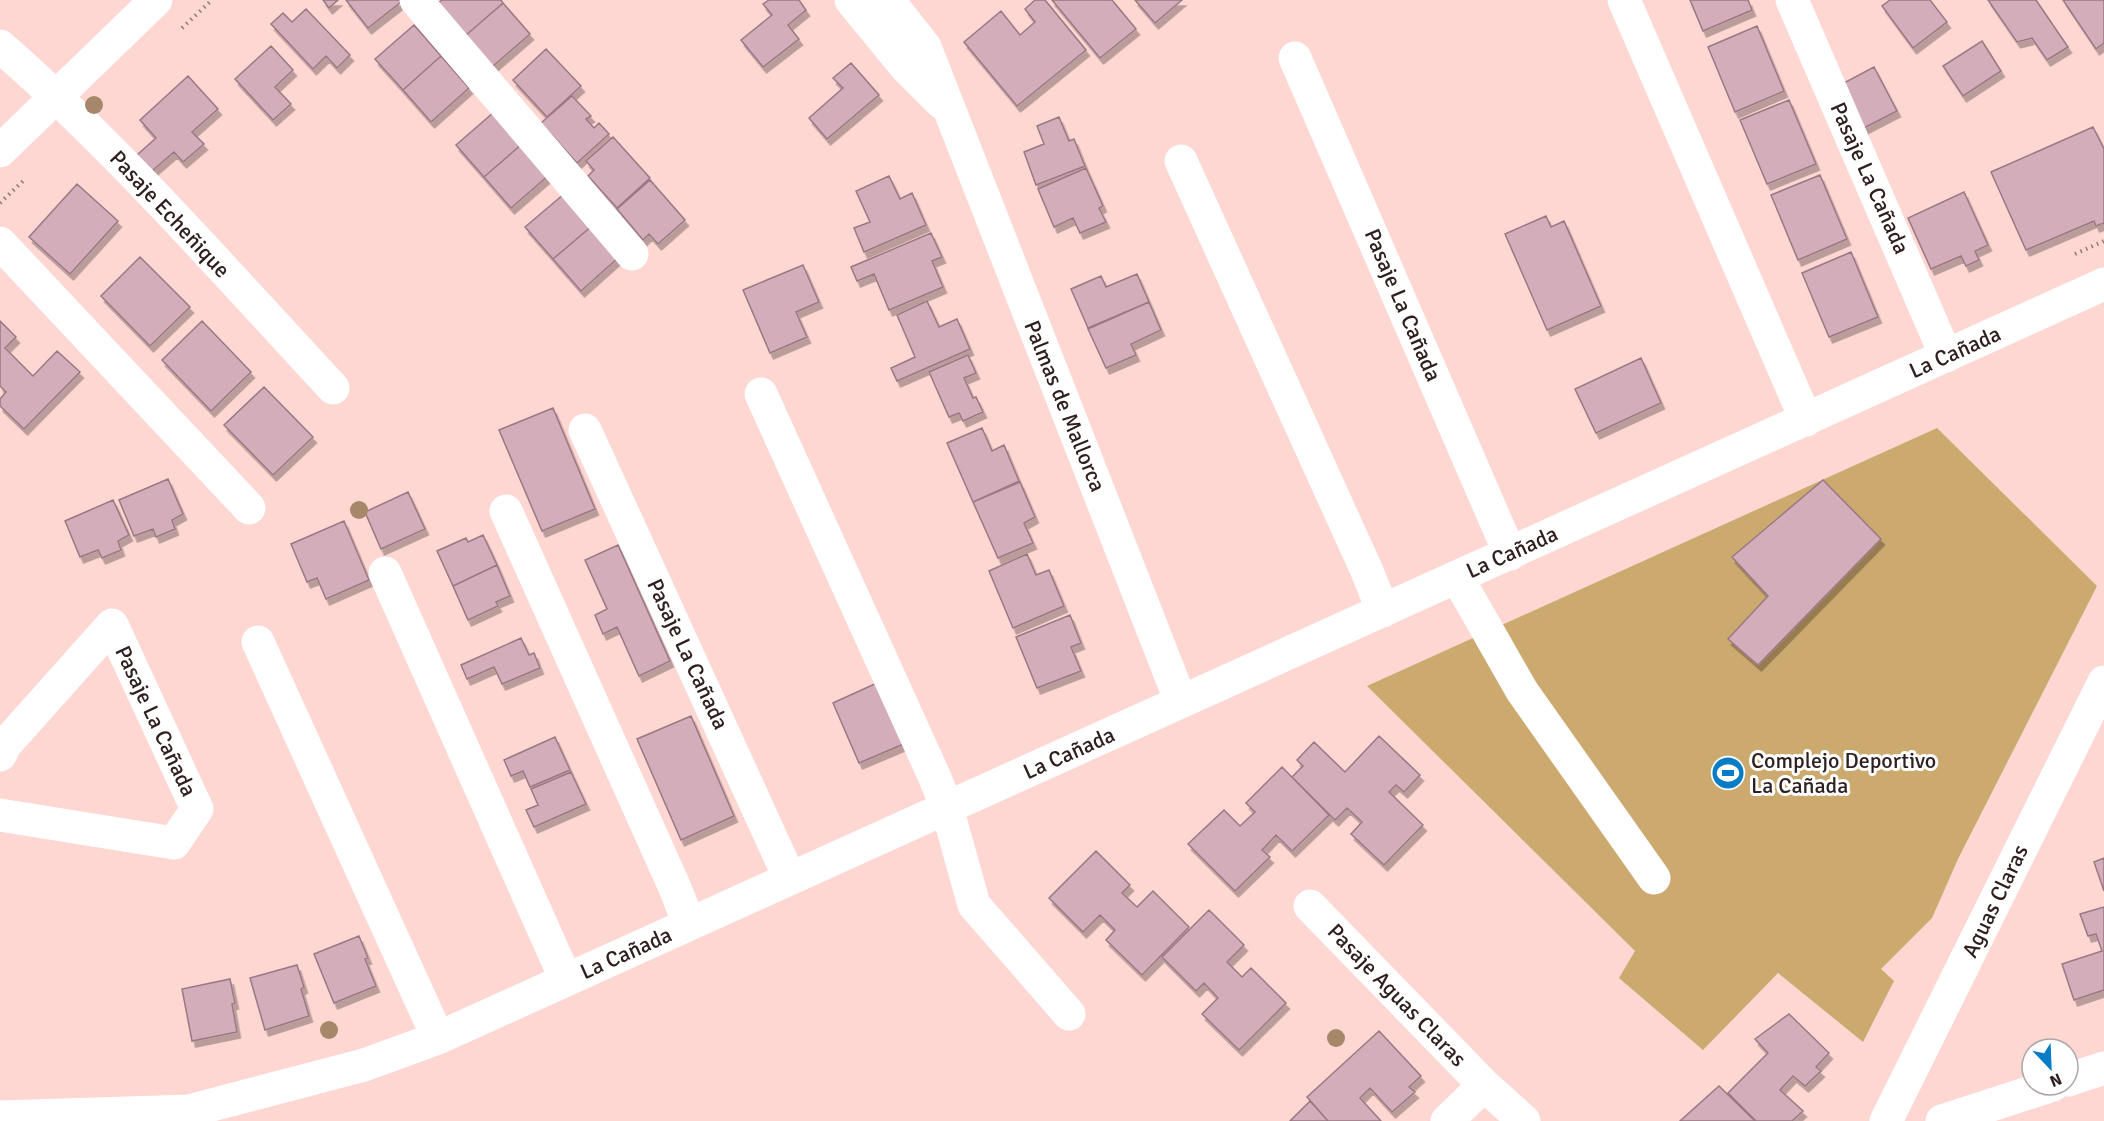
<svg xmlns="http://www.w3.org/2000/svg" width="2104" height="1121" font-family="Signika,sans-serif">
<defs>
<filter id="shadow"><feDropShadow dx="3.5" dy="6" stdDeviation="0" flood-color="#0004"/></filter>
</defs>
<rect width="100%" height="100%" fill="#fed6d2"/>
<path fill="#ccaa6f" d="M 1937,428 L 2097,586 L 1958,859 L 1932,918 L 1881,969 L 1894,981 L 1863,1042 L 1778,973 L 1703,1050 L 1619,978 L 1635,951 L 1367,686 Z"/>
<path fill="#d3aeba" stroke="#9b7883" stroke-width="1.5" filter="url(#shadow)" d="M 323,0 L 338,0 L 329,8 Z
M 346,0 L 400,0 L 401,2 L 368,28 Z
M 442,0 L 501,0 L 503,3 L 465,36 L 437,4 Z
M 769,0 L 799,0 L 806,10 L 788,25 L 799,39 L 763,67 L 741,40 L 772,15 L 763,4 Z
M 1035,0 L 1045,0 L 1086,50 L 1017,106 L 964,42 L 1001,11 L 1020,35 L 1035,22 L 1025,9 Z
M 1052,0 L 1112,0 L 1136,29 L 1100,58 Z
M 1135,0 L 1182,0 L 1155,23 Z
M 1690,0 L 1748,0 L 1752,10 L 1703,31 Z
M 1890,0 L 1930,0 L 1947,22 L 1913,48 L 1882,6 Z
M 1988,0 L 2036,0 L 2068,47 L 2047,60 L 2032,38 L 2017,42 Z
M 2063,0 L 2104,0 L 2104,43 L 2096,49 Z
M 503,3 L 530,34 L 492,67 L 465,36 Z
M 306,9 L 350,55 L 337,68 L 326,56 L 313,69 L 271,24 L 283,13 L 292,22 Z
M 414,25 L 441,56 L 403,90 L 375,59 Z
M 1757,26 L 1784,91 L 1735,112 L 1708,47 Z
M 1982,41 L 2001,71 L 1963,96 L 1943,66 Z
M 271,46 L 293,70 L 275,87 L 291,104 L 273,120 L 235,79 Z
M 546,49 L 581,86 L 547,117 L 513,80 Z
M 441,56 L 469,88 L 431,122 L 403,90 Z
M 851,63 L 879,95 L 827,139 L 809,118 L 843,88 L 833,78 Z
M 1874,67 L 1897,111 L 1862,129 L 1840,85 Z
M 188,76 L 218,109 L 192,132 L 204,144 L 183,162 L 174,152 L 152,171 L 137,155 L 156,138 L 140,120 Z
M 572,96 L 591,116 L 586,119 L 594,128 L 599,123 L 609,134 L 577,163 L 541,123 Z
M 1789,100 L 1816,164 L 1767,184 L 1740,120 Z
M 494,112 L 522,144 L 484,177 L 456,145 Z
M 1059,117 L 1069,141 L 1074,139 L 1085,166 L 1036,185 L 1024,152 L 1044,144 L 1037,126 Z
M 2093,127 L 2104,149 L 2104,223 L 2096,226 L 2094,221 L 2026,250 L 1991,172 Z
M 613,137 L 650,178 L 617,208 L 588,176 L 594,170 L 586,161 Z
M 522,144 L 549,175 L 511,208 L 484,177 Z
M 1086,168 L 1103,206 L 1099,208 L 1106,222 L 1080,233 L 1073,218 L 1054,227 L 1038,189 Z
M 1820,175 L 1847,239 L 1798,260 L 1771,195 Z
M 889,176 L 900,199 L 912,193 L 926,225 L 864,252 L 854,228 L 870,222 L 856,191 Z
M 650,180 L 685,220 L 658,244 L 649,234 L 643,240 L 617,209 Z
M 77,184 L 118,221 L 70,274 L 29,237 Z
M 1964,192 L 1988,245 L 1975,251 L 1979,260 L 1966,266 L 1961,256 L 1931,269 L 1908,218 Z
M 564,194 L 592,226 L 553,259 L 525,227 Z
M 1546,216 L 1551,227 L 1564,221 L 1601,306 L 1547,330 L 1505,234 Z
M 592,226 L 619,257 L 581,291 L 553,259 Z
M 931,233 L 942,257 L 932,261 L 943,287 L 889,310 L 874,274 L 857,281 L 851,267 Z
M 1851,252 L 1878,317 L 1829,337 L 1802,273 Z
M 140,257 L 190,307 L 150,346 L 101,296 Z
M 803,265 L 819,302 L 796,312 L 807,337 L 770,353 L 743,290 Z
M 1137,274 L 1149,302 L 1088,328 L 1071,289 L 1101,276 L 1106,287 Z
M 927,301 L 939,327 L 957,319 L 970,349 L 897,381 L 891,368 L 915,357 L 897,315 Z
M 1149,302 L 1161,330 L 1131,344 L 1136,355 L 1106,368 L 1088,329 Z
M 0,321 L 16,337 L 5,348 L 33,376 L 57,351 L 80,372 L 24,429 L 0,406 L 0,399 L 6,392 L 0,386 Z
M 202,321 L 251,372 L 211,411 L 162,360 Z
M 968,355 L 976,373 L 964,378 L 973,398 L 976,397 L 983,412 L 963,421 L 959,413 L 949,417 L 929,372 Z
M 1641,358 L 1661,403 L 1596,433 L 1575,389 Z
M 264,387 L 313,437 L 273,475 L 224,425 Z
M 553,408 L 595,509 L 542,531 L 499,430 Z
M 982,428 L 992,451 L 1004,445 L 1019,481 L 973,502 L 947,443 Z
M 168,479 L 183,514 L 172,520 L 175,529 L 156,537 L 153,529 L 134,536 L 119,500 Z
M 1823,480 L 1881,539 L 1758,665 L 1728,639 L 1768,596 L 1732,557 Z
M 1020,482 L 1035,517 L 1024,523 L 1033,543 L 998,558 L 973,502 Z
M 408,492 L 425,529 L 381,549 L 365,512 Z
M 113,500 L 129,535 L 118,541 L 121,550 L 102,558 L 98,550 L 80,557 L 65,521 Z
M 344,521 L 369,580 L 326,599 L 317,578 L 307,582 L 291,544 Z
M 483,535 L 497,565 L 453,586 L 437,551 L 466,538 L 468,542 Z
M 618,545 L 670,661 L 639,676 L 617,627 L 603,634 L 595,615 L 607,609 L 585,560 Z
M 1027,554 L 1036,575 L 1049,570 L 1064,606 L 1013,628 L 989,571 Z
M 497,565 L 510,596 L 496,602 L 498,606 L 468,620 L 453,586 Z
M 1070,615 L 1081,643 L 1071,647 L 1081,671 L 1037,688 L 1016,637 Z
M 521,638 L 529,655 L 534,653 L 540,668 L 502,684 L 494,667 L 467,679 L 461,665 Z
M 879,682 L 906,743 L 859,763 L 833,703 Z
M 691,716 L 734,816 L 681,840 L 637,739 Z
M 1379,736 L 1420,775 L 1404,792 L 1396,785 L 1389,792 L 1423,825 L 1384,865 L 1351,834 L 1362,822 L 1347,808 L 1335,820 L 1292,777 L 1303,766 L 1297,760 L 1314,742 L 1345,772 Z
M 555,737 L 570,770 L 530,787 L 523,771 L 511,776 L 504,760 Z
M 1282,767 L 1329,815 L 1292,851 L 1276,835 L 1262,850 L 1270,857 L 1235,891 L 1188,844 L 1224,810 L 1240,826 L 1255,812 L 1246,803 Z
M 571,772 L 586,804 L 534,827 L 526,810 L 538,805 L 531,789 Z
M 1096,851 L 1130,885 L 1122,893 L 1137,907 L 1153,891 L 1189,927 L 1142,975 L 1106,940 L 1115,930 L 1100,915 L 1083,932 L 1049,898 Z
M 2104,858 L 2104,891 L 2094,862 Z
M 2104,907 L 2104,990 L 2074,1000 L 2062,964 L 2102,951 L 2096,934 L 2088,936 L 2080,914 Z
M 1209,910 L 1244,945 L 1227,962 L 1242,977 L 1251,968 L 1286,1003 L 1239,1050 L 1202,1014 L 1218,998 L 1204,983 L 1196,991 L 1162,957 Z
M 359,936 L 368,958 L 365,959 L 376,986 L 334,1003 L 314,954 Z
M 297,965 L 304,987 L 301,989 L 309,1016 L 265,1030 L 250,978 Z
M 230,979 L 235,1003 L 232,1004 L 237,1032 L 192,1041 L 182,989 Z
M 1789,1014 L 1829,1053 L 1816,1067 L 1821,1071 L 1805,1086 L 1793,1076 L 1780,1090 L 1803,1111 L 1792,1121 L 1756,1121 L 1728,1093 L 1768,1053 L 1755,1039 Z
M 1379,1031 L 1421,1076 L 1409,1087 L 1415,1092 L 1392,1112 L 1370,1088 L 1360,1098 L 1381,1121 L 1328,1121 L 1307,1097 Z
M 1719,1086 L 1755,1121 L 1680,1121 Z
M 1310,1101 L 1328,1121 L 1290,1121 Z"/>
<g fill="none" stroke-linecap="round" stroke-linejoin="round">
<path stroke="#937875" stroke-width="4" stroke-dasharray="1.5 4.5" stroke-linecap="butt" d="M 182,28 L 212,0
M 0,203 L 23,181
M 2075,254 L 2104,241"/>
<path stroke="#fff" stroke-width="33" d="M 416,0 L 632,254
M 851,0 L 905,66 L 941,102
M 888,0 L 925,47 L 1181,702
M 1624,0 L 1806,420
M 1792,0 L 1946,356
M 0,46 C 120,151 225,272 333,388
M 1295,58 L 1510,554
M 0,151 L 156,0
M 1181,161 L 1366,569 L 1383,611
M 0,243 L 249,508
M 761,394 L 935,778 L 947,808 L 974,905 L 1069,1014
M 585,430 L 790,879
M 506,511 L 675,888 L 689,924
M 385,573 L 566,980
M 1457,577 L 1522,691 L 1654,878
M 258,642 L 438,1038
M 0,755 L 5,745 L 112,625 L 197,809 L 174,843 L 0,815
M 1310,906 L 1484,1085
M 2068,1080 L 2104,1068
M 0,1117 L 189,1111 L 364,1065 L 438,1038 L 2104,284
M 1447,1121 L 1484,1085 L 1524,1121
M 1886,1121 L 2104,682
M 1942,1121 L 2053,1085"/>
</g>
<g fill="#a78769">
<circle cx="94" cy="105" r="9"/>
<circle cx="359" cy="510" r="9"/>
<circle cx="329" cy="1030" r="9"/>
<circle cx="1336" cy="1038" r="9"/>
</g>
<defs>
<symbol id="stadium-disc" viewBox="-11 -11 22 22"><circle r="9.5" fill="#077cc6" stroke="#fff"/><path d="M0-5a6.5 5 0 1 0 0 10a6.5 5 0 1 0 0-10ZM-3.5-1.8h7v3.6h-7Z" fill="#fff"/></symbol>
</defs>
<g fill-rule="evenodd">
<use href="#stadium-disc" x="1709" y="754" width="38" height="38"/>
</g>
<g text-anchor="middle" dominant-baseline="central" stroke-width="6" stroke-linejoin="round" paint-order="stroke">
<g font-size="22" fill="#2f201f" stroke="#fff">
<text transform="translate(1870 178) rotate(66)">Pasaje La Cañada</text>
<text transform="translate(170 214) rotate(47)">Pasaje Echeñique</text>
<text transform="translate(1403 305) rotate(67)">Pasaje La Cañada</text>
<text transform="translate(1955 352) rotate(-24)">La Cañada</text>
<text transform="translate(1065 406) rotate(68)">Palmas de Mallorca</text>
<text transform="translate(1512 552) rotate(-24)">La Cañada</text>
<text transform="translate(688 654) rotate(65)">Pasaje La Cañada</text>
<text transform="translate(156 721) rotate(65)">Pasaje La Cañada</text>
<text transform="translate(1069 753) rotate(-24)">La Cañada</text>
<text transform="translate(1995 901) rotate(-64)">Aguas Claras</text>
<text transform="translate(626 953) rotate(-24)">La Cañada</text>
<text transform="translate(1397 995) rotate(46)">Pasaje Aguas Claras</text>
</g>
<g font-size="22" fill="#2f201f" stroke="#fff" text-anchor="start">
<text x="1751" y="760">Complejo Deportivo<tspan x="1751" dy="25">La Cañada</tspan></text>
</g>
</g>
<g transform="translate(2050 1067) rotate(157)"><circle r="28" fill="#ffffff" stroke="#aca6a5" stroke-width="1.5"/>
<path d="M0-4.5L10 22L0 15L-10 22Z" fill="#077cc6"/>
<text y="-9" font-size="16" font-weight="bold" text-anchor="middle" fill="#2f201f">N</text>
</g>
</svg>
